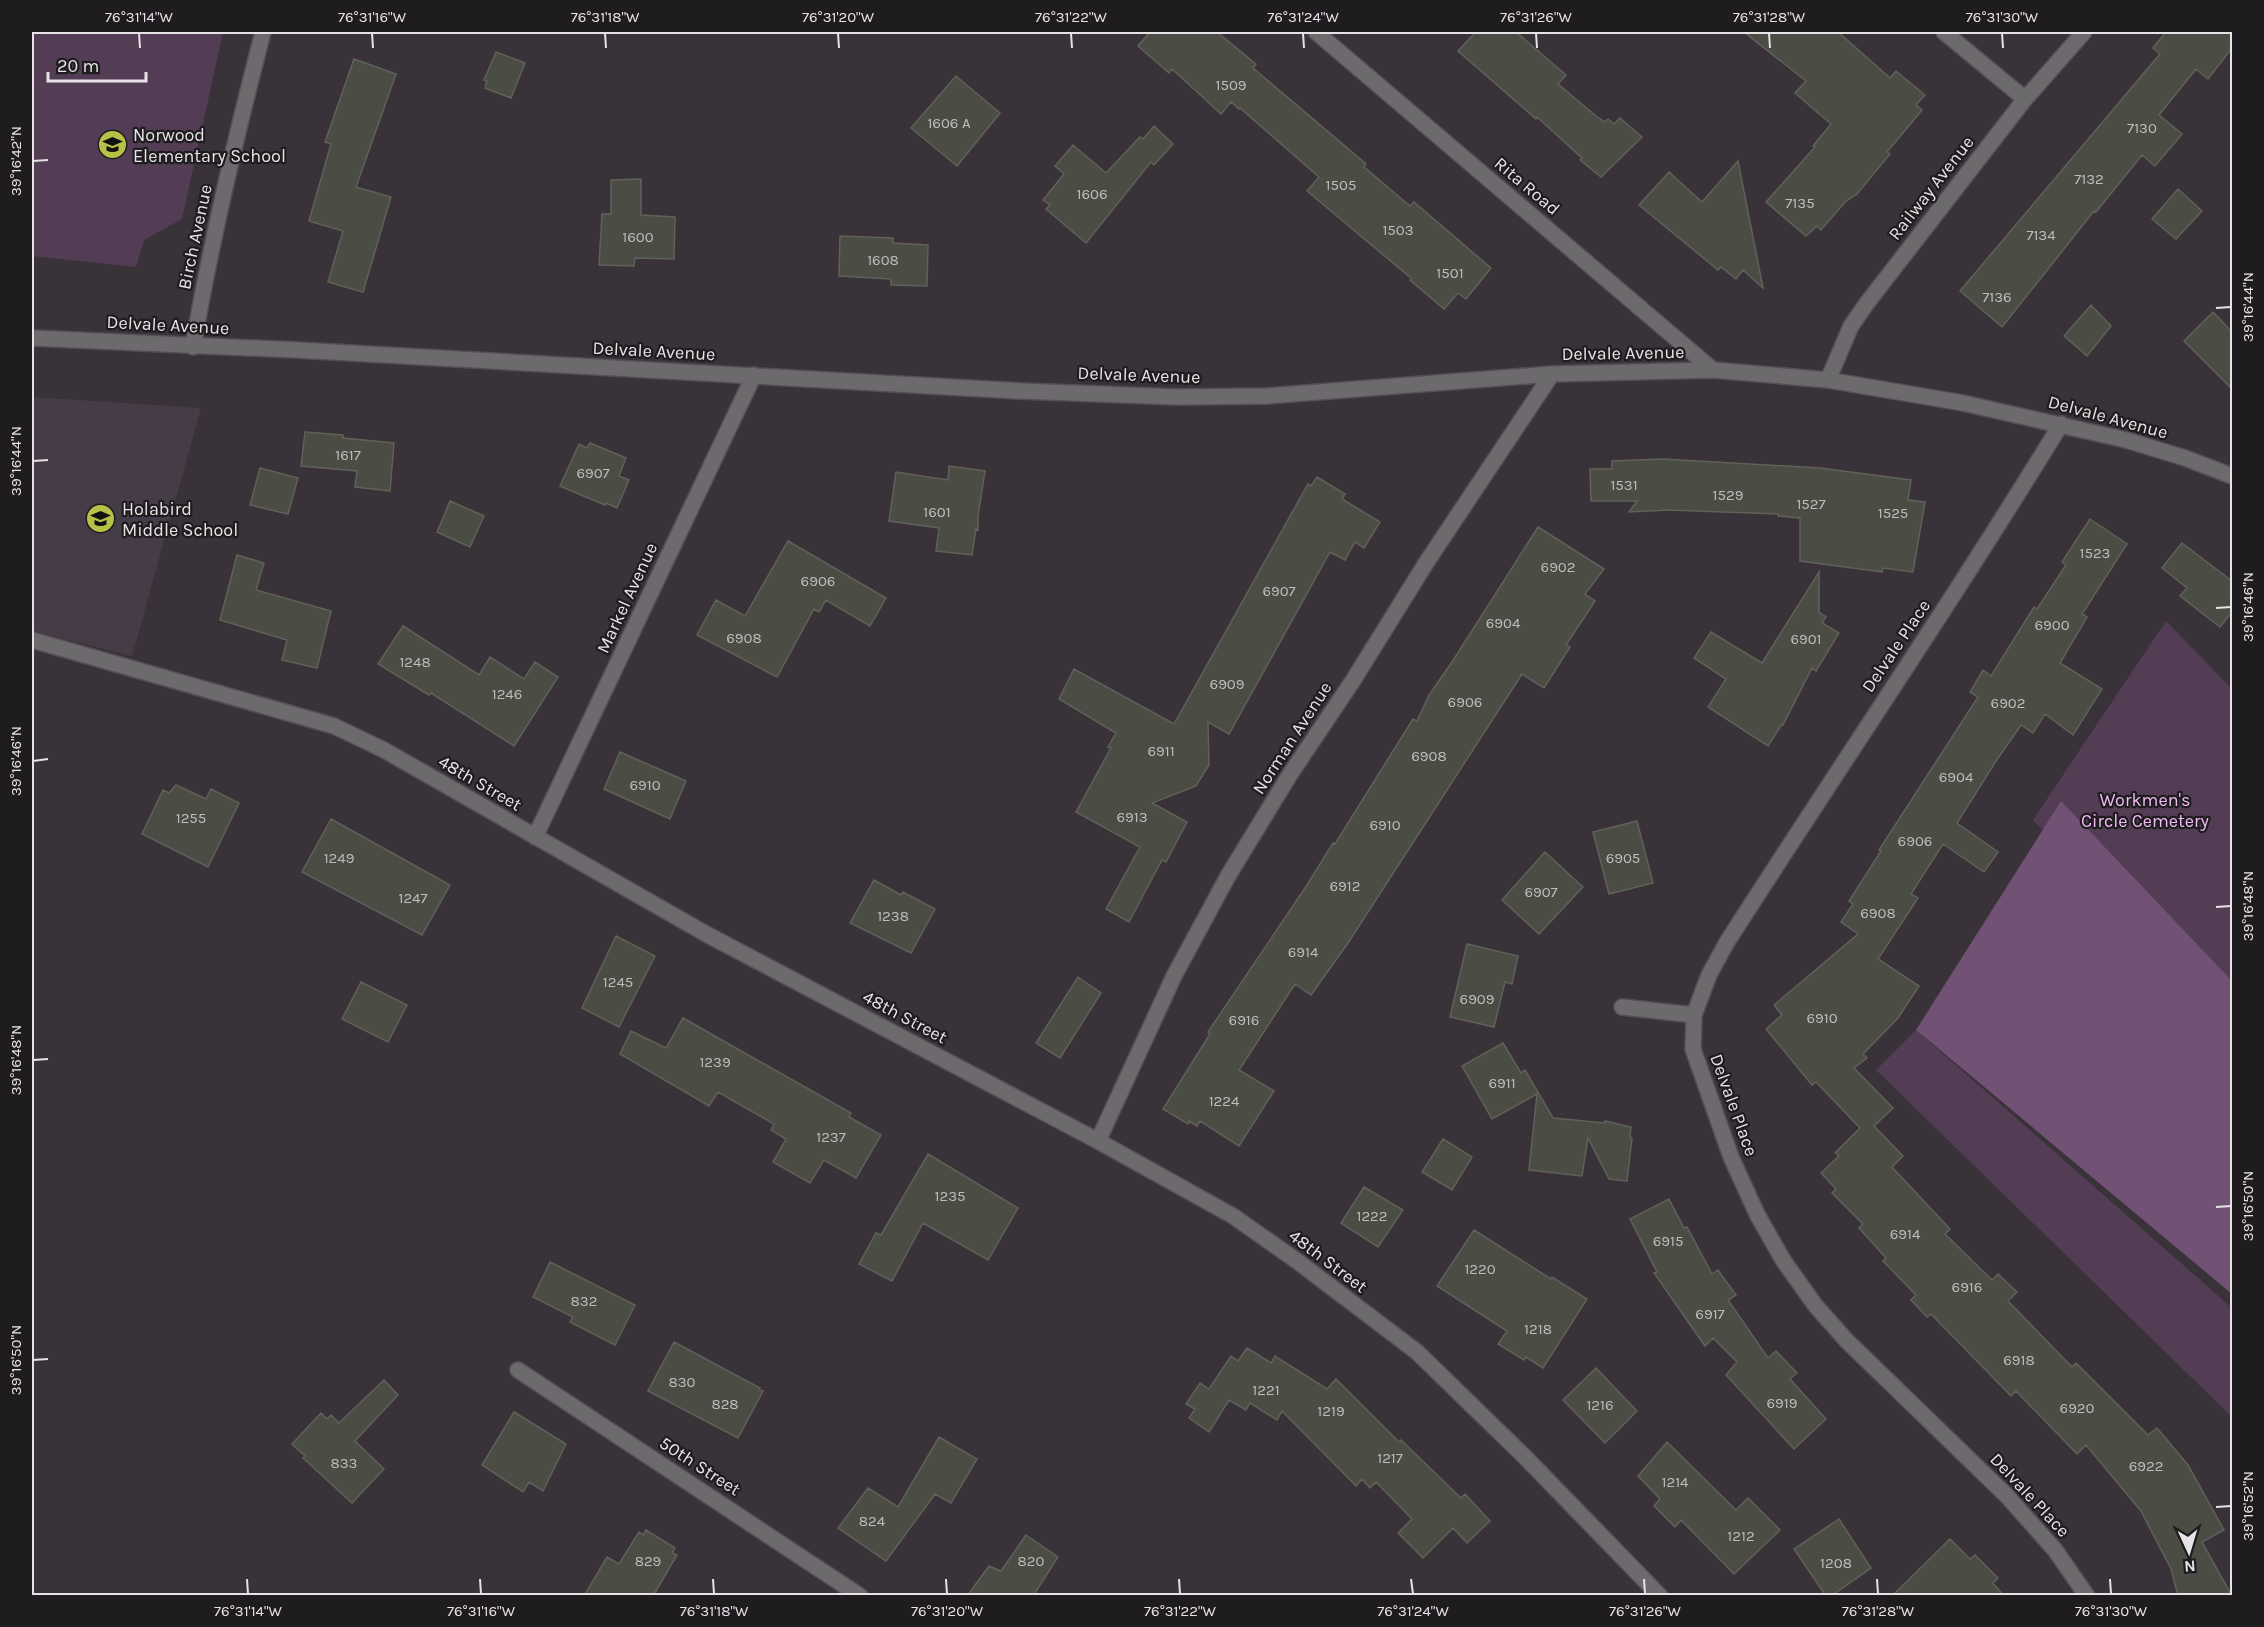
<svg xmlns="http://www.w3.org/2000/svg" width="2264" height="1627" font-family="Karla,sans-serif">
<rect width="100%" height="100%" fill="#393339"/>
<path fill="#463c47" d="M 32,397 L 201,408 L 132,656 L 32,631 Z"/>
<path fill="#523d54" d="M 32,32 L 223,32 L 182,219 L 144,240 L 136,267 L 32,256 Z
M 2166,621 L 2232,689 L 2232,1030 L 2033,820 Z
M 1916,1030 L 2232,1308 L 2232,1417 L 1876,1070 Z"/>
<path fill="#715174" d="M 2061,801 L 2232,981 L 2232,1294 L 1916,1030 Z"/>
<path fill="#4b4c44" stroke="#606159" stroke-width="1.5" d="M 1150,32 L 1217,32 L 1256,64 L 1253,68 L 1366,164 L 1364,167 L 1410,206 L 1414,202 L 1491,268 L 1466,299 L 1458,293 L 1444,309 L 1410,280 L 1411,278 L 1307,191 L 1319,177 L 1240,108 L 1239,109 L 1231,102 L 1221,114 L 1172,69 L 1169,73 L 1138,46 Z
M 1476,32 L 1516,32 L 1566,75 L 1558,84 L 1596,116 L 1605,122 L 1608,119 L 1614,124 L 1620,118 L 1642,137 L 1601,177 L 1580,160 L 1582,158 L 1537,117 L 1536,119 L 1458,51 Z
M 1744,32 L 1838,32 L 1890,78 L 1896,71 L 1925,95 L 1916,105 L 1922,110 L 1887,152 L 1890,154 L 1857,194 L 1846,201 L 1821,230 L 1817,226 L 1806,236 L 1766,202 L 1815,147 L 1813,146 L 1831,124 L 1795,93 L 1806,81 Z
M 2166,32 L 2232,32 L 2232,48 L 2208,79 L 2196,69 L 2159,115 L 2182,134 L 2155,166 L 2142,155 L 2096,212 L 2094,211 L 2002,327 L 1960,291 L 2160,54 L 2153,48 Z
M 496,52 L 525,63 L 511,98 L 485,88 L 487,81 L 484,80 Z
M 354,59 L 396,74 L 356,187 L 391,197 L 363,292 L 328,282 L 343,231 L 309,221 L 331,144 L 325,142 Z
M 956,76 L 1000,113 L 957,166 L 911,128 Z
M 1154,126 L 1173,144 L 1154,165 L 1151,162 L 1086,243 L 1046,209 L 1050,205 L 1043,200 L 1064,174 L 1055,166 L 1073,145 L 1106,173 L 1140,137 L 1143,139 Z
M 1738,161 L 1763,288 L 1743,270 L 1736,279 L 1721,267 L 1718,270 L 1639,205 L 1669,172 L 1702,202 Z
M 641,179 L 641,215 L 675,217 L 674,259 L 635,258 L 634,266 L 599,265 L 602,214 L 611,214 L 611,180 Z
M 2178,189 L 2202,211 L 2176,239 L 2152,219 Z
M 840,236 L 893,238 L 893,243 L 928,245 L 927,286 L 891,285 L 891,279 L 839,276 Z
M 2091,305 L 2111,326 L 2087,356 L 2064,336 Z
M 2213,312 L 2232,332 L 2232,389 L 2184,341 Z
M 305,432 L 343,435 L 343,438 L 394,443 L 390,491 L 355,487 L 357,471 L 301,466 Z
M 590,443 L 626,458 L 619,476 L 629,480 L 617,508 L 606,503 L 605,505 L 560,486 L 579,444 L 587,448 Z
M 1663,459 L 1820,468 L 1911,480 L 1908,500 L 1925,502 L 1913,572 L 1883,568 L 1882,572 L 1800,561 L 1800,518 L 1778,516 L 1778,514 L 1669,510 L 1629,512 L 1637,501 L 1591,501 L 1590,469 L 1612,469 L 1612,461 Z
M 949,466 L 985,471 L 978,516 L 978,530 L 976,529 L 972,555 L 936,551 L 939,528 L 889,521 L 896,472 L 948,480 Z
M 260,468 L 298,478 L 288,514 L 250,505 Z
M 1317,477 L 1345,494 L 1342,499 L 1380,522 L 1364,548 L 1355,542 L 1345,560 L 1330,552 L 1229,734 L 1208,722 L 1209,765 L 1196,786 L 1152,803 L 1187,822 L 1166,862 L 1162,860 L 1129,922 L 1106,909 L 1140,847 L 1076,812 L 1111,748 L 1108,747 L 1116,733 L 1059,699 L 1074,669 L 1174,724 L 1308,484 L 1311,486 Z
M 450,501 L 484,516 L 470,547 L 437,532 Z
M 2090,519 L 2127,544 L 2082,614 L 2087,617 L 2060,663 L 2102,689 L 2073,735 L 2045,714 L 2033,733 L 2021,725 L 1996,761 L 1957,823 L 1998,852 L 1984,872 L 1943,844 L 1911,894 L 1918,898 L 1878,959 L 1919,986 L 1898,1018 L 1863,1054 L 1867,1058 L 1854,1068 L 1893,1108 L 1874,1126 L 1903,1156 L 1892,1167 L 1950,1229 L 1945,1234 L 1992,1280 L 1998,1274 L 2017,1292 L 2008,1301 L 2072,1367 L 2076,1363 L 2148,1435 L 2157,1428 L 2188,1465 L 2224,1530 L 2202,1542 L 2232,1596 L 2178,1596 L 2171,1569 L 2141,1511 L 2086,1445 L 2077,1454 L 2016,1391 L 2011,1396 L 1931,1314 L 1927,1317 L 1911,1300 L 1916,1295 L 1883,1261 L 1886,1258 L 1859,1228 L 1863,1224 L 1832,1193 L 1836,1189 L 1821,1173 L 1839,1156 L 1835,1153 L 1860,1128 L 1816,1082 L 1812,1085 L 1766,1029 L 1782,1015 L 1774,1005 L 1858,934 L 1841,922 L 1853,904 L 1849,901 L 1881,851 L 1879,850 L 1978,697 L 1970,692 L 1983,670 L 1991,676 L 2034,607 L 2037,609 L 2066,565 L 2062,562 Z
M 1538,527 L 1604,569 L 1585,594 L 1595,601 L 1566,645 L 1570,647 L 1544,688 L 1522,674 L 1348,943 L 1311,995 L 1295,984 L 1239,1070 L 1274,1091 L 1239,1146 L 1200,1121 L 1197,1126 L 1189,1121 L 1188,1124 L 1163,1109 L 1210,1034 L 1208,1032 L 1307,885 L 1333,843 L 1335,844 L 1413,719 L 1417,721 L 1429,695 L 1454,659 Z
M 788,541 L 886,598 L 870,626 L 826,600 L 819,612 L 814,609 L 777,677 L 697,635 L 716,600 L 745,616 Z
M 2182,543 L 2232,581 L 2232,612 L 2220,627 L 2180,596 L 2187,588 L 2162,568 Z
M 237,555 L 264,563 L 256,590 L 331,611 L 317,668 L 282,660 L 287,640 L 220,620 Z
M 1819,572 L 1819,612 L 1826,617 L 1822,623 L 1839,633 L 1816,671 L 1812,668 L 1783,725 L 1782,724 L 1768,746 L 1708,707 L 1726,679 L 1694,658 L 1711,632 L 1762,663 Z
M 403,626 L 479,675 L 490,657 L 524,679 L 535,662 L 558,677 L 514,746 L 431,693 L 429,695 L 378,664 Z
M 620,752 L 686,781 L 670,819 L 604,789 Z
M 176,785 L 206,799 L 211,789 L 239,803 L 208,867 L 142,834 L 163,790 L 169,793 Z
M 331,819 L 450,885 L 422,935 L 302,872 Z
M 1637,821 L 1653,883 L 1609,894 L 1593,832 Z
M 1545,852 L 1583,887 L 1539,934 L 1502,900 Z
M 874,880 L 901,895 L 903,892 L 935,909 L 911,953 L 850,923 Z
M 616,936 L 655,956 L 619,1027 L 582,1008 Z
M 1467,944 L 1518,956 L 1512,984 L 1505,982 L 1494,1027 L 1450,1017 Z
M 1078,977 L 1101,993 L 1060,1058 L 1036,1043 Z
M 361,982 L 407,1005 L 388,1042 L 342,1019 Z
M 683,1018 L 851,1113 L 849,1117 L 881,1135 L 856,1178 L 824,1160 L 810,1183 L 773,1162 L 786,1139 L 771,1130 L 774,1124 L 718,1092 L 709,1106 L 620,1054 L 631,1031 L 666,1048 Z
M 1503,1043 L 1521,1073 L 1525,1070 L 1553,1118 L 1605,1123 L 1605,1121 L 1631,1127 L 1630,1137 L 1632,1138 L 1627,1181 L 1609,1179 L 1588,1138 L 1582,1176 L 1529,1170 L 1537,1094 L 1492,1119 L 1462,1066 Z
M 1443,1139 L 1472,1157 L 1452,1190 L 1422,1172 Z
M 928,1154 L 1018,1208 L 988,1260 L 923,1223 L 892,1281 L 859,1264 L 876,1233 L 881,1235 Z
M 1364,1187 L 1403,1210 L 1378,1247 L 1341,1223 Z
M 1669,1199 L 1684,1228 L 1687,1227 L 1712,1274 L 1718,1270 L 1736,1295 L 1728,1300 L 1768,1358 L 1776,1351 L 1797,1373 L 1790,1379 L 1826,1419 L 1794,1449 L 1726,1375 L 1737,1362 L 1713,1338 L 1705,1346 L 1654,1273 L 1657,1272 L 1630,1219 Z
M 1474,1230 L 1551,1279 L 1552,1277 L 1587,1299 L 1543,1368 L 1526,1357 L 1524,1360 L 1498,1344 L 1507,1331 L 1437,1286 Z
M 550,1262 L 635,1305 L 615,1345 L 570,1322 L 573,1317 L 533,1297 Z
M 674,1342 L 760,1388 L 759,1390 L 763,1391 L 738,1438 L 648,1391 Z
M 1247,1348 L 1271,1363 L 1275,1356 L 1327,1389 L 1336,1379 L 1399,1442 L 1401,1440 L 1461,1498 L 1465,1494 L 1490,1521 L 1467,1543 L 1453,1528 L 1423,1558 L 1398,1533 L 1412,1519 L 1376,1482 L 1370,1488 L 1362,1479 L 1356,1486 L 1282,1411 L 1277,1420 L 1250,1403 L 1246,1410 L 1229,1400 L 1209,1432 L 1189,1418 L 1195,1409 L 1186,1404 L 1200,1383 L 1209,1389 L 1231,1356 L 1238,1361 Z
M 1596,1368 L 1637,1411 L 1605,1443 L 1563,1400 Z
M 384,1380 L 398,1395 L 355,1441 L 384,1469 L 352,1503 L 303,1458 L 305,1456 L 292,1444 L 321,1413 L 327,1419 L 331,1415 L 339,1423 Z
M 514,1412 L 566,1444 L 543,1491 L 529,1482 L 523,1492 L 482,1465 Z
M 939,1437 L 977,1459 L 951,1503 L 935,1494 L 886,1561 L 838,1528 L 868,1488 L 898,1507 Z
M 1667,1442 L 1736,1510 L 1748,1498 L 1780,1530 L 1734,1574 L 1681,1520 L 1675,1527 L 1654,1506 L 1660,1499 L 1638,1476 Z
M 1839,1519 L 1871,1568 L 1831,1596 L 1826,1596 L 1794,1549 Z
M 646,1530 L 675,1548 L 672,1553 L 677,1555 L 653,1596 L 584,1596 L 607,1557 L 619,1564 L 639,1532 L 643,1535 Z
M 1026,1535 L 1058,1557 L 1035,1593 L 1039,1596 L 967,1596 L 989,1566 L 1001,1571 Z
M 1950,1539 L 1970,1559 L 1975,1555 L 1998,1578 L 1993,1583 L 2004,1596 L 1892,1596 Z"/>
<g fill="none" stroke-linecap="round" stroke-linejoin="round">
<defs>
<path id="minor" d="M 1316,32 L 1713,370
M 1944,32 L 2025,99
M 32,338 L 297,350 L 1020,391 L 1178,397 L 1267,396 L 1552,374 L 1713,370 L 1828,380 L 1963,403 L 2126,440 L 2185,458 L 2232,476
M 193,347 C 211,241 236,136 263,32
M 1828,380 L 1851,326 L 1867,303 L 2025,99 L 2084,32
M 2061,424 C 1954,599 1838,769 1727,942 L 1709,975 L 1694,1015 L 1693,1049 L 1731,1157 L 1757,1214 L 1783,1260 L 1815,1305 L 1846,1340 L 2007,1496 L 2055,1550 L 2087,1596
M 32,640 L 334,726 L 384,750 L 708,935 L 1098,1141 L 1233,1216 L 1297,1261 L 1417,1352 L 1524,1456 L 1660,1596
M 535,837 L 754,375
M 1622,1007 L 1694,1015
M 1098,1141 L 1174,976 L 1228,876 L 1289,776 L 1354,679 L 1426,563 L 1552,374
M 518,1370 L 860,1596"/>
</defs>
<use href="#minor" stroke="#554f55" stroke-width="18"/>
<use href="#minor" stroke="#6d6a6e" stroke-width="15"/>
</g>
<path fill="none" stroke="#e6e2e6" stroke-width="2" d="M 139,33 L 140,48M 372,33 L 373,48M 605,33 L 606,48M 838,33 L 839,48M 1071,33 L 1072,48M 1303,33 L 1304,48M 1536,33 L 1537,48M 1769,33 L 1770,48M 2002,33 L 2003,48M 33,161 L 48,160M 2216,308 L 2231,307M 33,461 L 48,460M 2216,608 L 2231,607M 33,761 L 48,759M 2216,907 L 2231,906M 33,1060 L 48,1059M 2216,1207 L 2231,1206M 33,1360 L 48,1359M 2216,1507 L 2231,1506M 247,1579 L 248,1594M 480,1579 L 481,1594M 713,1579 L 714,1594M 946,1579 L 947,1594M 1179,1579 L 1180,1594M 1411,1579 L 1413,1594M 1644,1579 L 1645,1594M 1877,1579 L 1878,1594M 2110,1579 L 2111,1594"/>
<defs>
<symbol id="school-disc" viewBox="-11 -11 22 22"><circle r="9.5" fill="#b7c148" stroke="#1f1c1f"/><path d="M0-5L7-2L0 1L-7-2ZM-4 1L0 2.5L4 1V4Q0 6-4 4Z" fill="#111"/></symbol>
</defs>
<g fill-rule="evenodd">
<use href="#school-disc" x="96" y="128" width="33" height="33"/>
<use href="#school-disc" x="84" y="502" width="33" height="33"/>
</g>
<g text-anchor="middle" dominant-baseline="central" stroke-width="4.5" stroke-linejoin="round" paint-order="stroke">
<g font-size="15" fill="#bfbcbe">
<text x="1231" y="85">1509</text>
<text x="949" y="123">1606 A</text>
<text x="2142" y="128">7130</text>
<text x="2089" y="179">7132</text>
<text x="1341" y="185">1505</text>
<text x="1092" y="194">1606</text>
<text x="1800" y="203">7135</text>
<text x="1398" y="230">1503</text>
<text x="2041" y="235">7134</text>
<text x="638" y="237">1600</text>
<text x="883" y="260">1608</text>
<text x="1450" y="273">1501</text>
<text x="1997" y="297">7136</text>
<text x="348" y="455">1617</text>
<text x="593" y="473">6907</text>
<text x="1624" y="485">1531</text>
<text x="1728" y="495">1529</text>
<text x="1811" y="504">1527</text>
<text x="937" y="512">1601</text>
<text x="1893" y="513">1525</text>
<text x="2095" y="553">1523</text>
<text x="1558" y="567">6902</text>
<text x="818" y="581">6906</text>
<text x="1279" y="591">6907</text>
<text x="1503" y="623">6904</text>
<text x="2052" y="625">6900</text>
<text x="744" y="638">6908</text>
<text x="1806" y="639">6901</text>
<text x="415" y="662">1248</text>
<text x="1227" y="684">6909</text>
<text x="507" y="694">1246</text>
<text x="1465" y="702">6906</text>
<text x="2008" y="703">6902</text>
<text x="1161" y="751">6911</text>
<text x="1429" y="756">6908</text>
<text x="1956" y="777">6904</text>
<text x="645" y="785">6910</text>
<text x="1132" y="817">6913</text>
<text x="191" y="818">1255</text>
<text x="1385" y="825">6910</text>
<text x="1915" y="841">6906</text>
<text x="339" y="858">1249</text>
<text x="1623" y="858">6905</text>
<text x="1345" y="886">6912</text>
<text x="1541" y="892">6907</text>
<text x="413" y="898">1247</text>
<text x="1878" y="913">6908</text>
<text x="893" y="916">1238</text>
<text x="1303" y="952">6914</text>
<text x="618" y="982">1245</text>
<text x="1477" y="999">6909</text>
<text x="1822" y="1018">6910</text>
<text x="1244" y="1020">6916</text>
<text x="715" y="1062">1239</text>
<text x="1502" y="1083">6911</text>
<text x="1224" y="1101">1224</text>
<text x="831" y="1137">1237</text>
<text x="950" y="1196">1235</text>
<text x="1372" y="1216">1222</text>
<text x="1905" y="1234">6914</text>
<text x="1668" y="1241">6915</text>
<text x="1480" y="1269">1220</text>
<text x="1967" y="1287">6916</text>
<text x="584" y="1301">832</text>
<text x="1710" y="1314">6917</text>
<text x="1538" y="1329">1218</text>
<text x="2019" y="1360">6918</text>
<text x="682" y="1382">830</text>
<text x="1266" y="1390">1221</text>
<text x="1782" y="1403">6919</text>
<text x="725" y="1404">828</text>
<text x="1600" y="1405">1216</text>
<text x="2077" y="1408">6920</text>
<text x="1331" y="1411">1219</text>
<text x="1390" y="1458">1217</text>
<text x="344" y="1463">833</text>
<text x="2146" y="1466">6922</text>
<text x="1675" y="1482">1214</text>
<text x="872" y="1521">824</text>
<text x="1741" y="1536">1212</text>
<text x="648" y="1561">829</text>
<text x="1031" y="1561">820</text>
<text x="1836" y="1563">1208</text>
</g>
<g font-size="18" fill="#e6e2e6" stroke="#1f1c1f" text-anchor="start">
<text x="133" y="135">Norwood<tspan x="133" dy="21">Elementary School</tspan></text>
<text x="122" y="509">Holabird<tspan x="122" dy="21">Middle School</tspan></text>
</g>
<g font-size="18" fill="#e6e2e6" stroke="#1f1c1f">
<text transform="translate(1527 186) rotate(40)">Rita Road</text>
<text transform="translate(1931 188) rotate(-52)">Railway Avenue</text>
<text transform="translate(195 237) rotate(-78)">Birch Avenue</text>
<text transform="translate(168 325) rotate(3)">Delvale Avenue</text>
<text transform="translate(654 351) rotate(3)">Delvale Avenue</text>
<text transform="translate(1623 353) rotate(-1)">Delvale Avenue</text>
<text transform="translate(1139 375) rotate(2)">Delvale Avenue</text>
<text transform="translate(2108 417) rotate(15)">Delvale Avenue</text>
<text transform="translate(627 598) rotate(-65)">Markel Avenue</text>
<text transform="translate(1896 646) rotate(-56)">Delvale Place</text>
<text transform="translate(1292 738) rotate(-57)">Norman Avenue</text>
<text transform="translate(480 783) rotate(30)">48th Street</text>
<text transform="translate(905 1017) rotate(28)">48th Street</text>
<text transform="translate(1734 1105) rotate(70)">Delvale Place</text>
<text transform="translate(1328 1261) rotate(37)">48th Street</text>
<text transform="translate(700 1466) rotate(33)">50th Street</text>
<text transform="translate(2030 1495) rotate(47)">Delvale Place</text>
</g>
<g font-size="18" fill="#f0baf4" stroke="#1f1c1f">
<text x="2145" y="800">Workmen's<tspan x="2145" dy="21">Circle Cemetery</tspan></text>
</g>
</g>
<rect width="2264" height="1627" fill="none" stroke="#1f1c1f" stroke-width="66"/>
<g transform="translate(2189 1552) rotate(176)" stroke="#1f1c1f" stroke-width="4.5" paint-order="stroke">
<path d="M0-4.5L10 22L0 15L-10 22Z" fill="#e6e2e6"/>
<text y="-9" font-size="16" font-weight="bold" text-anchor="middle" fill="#e6e2e6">N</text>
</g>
<path d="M48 72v9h98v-9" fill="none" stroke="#e6e2e6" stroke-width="3"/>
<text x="57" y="72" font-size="18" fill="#e6e2e6" stroke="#1f1c1f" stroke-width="4.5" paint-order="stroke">20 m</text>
<rect x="33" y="33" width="2198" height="1561" fill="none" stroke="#e6e2e6" stroke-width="2"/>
<g font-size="15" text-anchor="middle" fill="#e6e2e6">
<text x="139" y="22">76°31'14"W</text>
<text x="372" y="22">76°31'16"W</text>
<text x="605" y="22">76°31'18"W</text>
<text x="838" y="22">76°31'20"W</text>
<text x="1071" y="22">76°31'22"W</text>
<text x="1303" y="22">76°31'24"W</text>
<text x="1536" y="22">76°31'26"W</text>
<text x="1769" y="22">76°31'28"W</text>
<text x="2002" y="22">76°31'30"W</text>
<text transform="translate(16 161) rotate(-90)" y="5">39°16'42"N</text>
<text transform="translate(2248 307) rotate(-90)" y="5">39°16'44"N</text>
<text transform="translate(16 461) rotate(-90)" y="5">39°16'44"N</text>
<text transform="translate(2248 607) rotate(-90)" y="5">39°16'46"N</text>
<text transform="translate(16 761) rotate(-90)" y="5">39°16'46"N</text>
<text transform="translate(2248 906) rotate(-90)" y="5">39°16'48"N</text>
<text transform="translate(16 1060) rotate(-90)" y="5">39°16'48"N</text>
<text transform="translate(2248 1206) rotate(-90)" y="5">39°16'50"N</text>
<text transform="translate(16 1360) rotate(-90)" y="5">39°16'50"N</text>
<text transform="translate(2248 1506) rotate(-90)" y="5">39°16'52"N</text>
<text x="248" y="1616">76°31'14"W</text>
<text x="481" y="1616">76°31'16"W</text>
<text x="714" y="1616">76°31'18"W</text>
<text x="947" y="1616">76°31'20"W</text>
<text x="1180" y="1616">76°31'22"W</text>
<text x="1413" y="1616">76°31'24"W</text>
<text x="1645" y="1616">76°31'26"W</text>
<text x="1878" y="1616">76°31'28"W</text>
<text x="2111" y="1616">76°31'30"W</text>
</g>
</svg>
